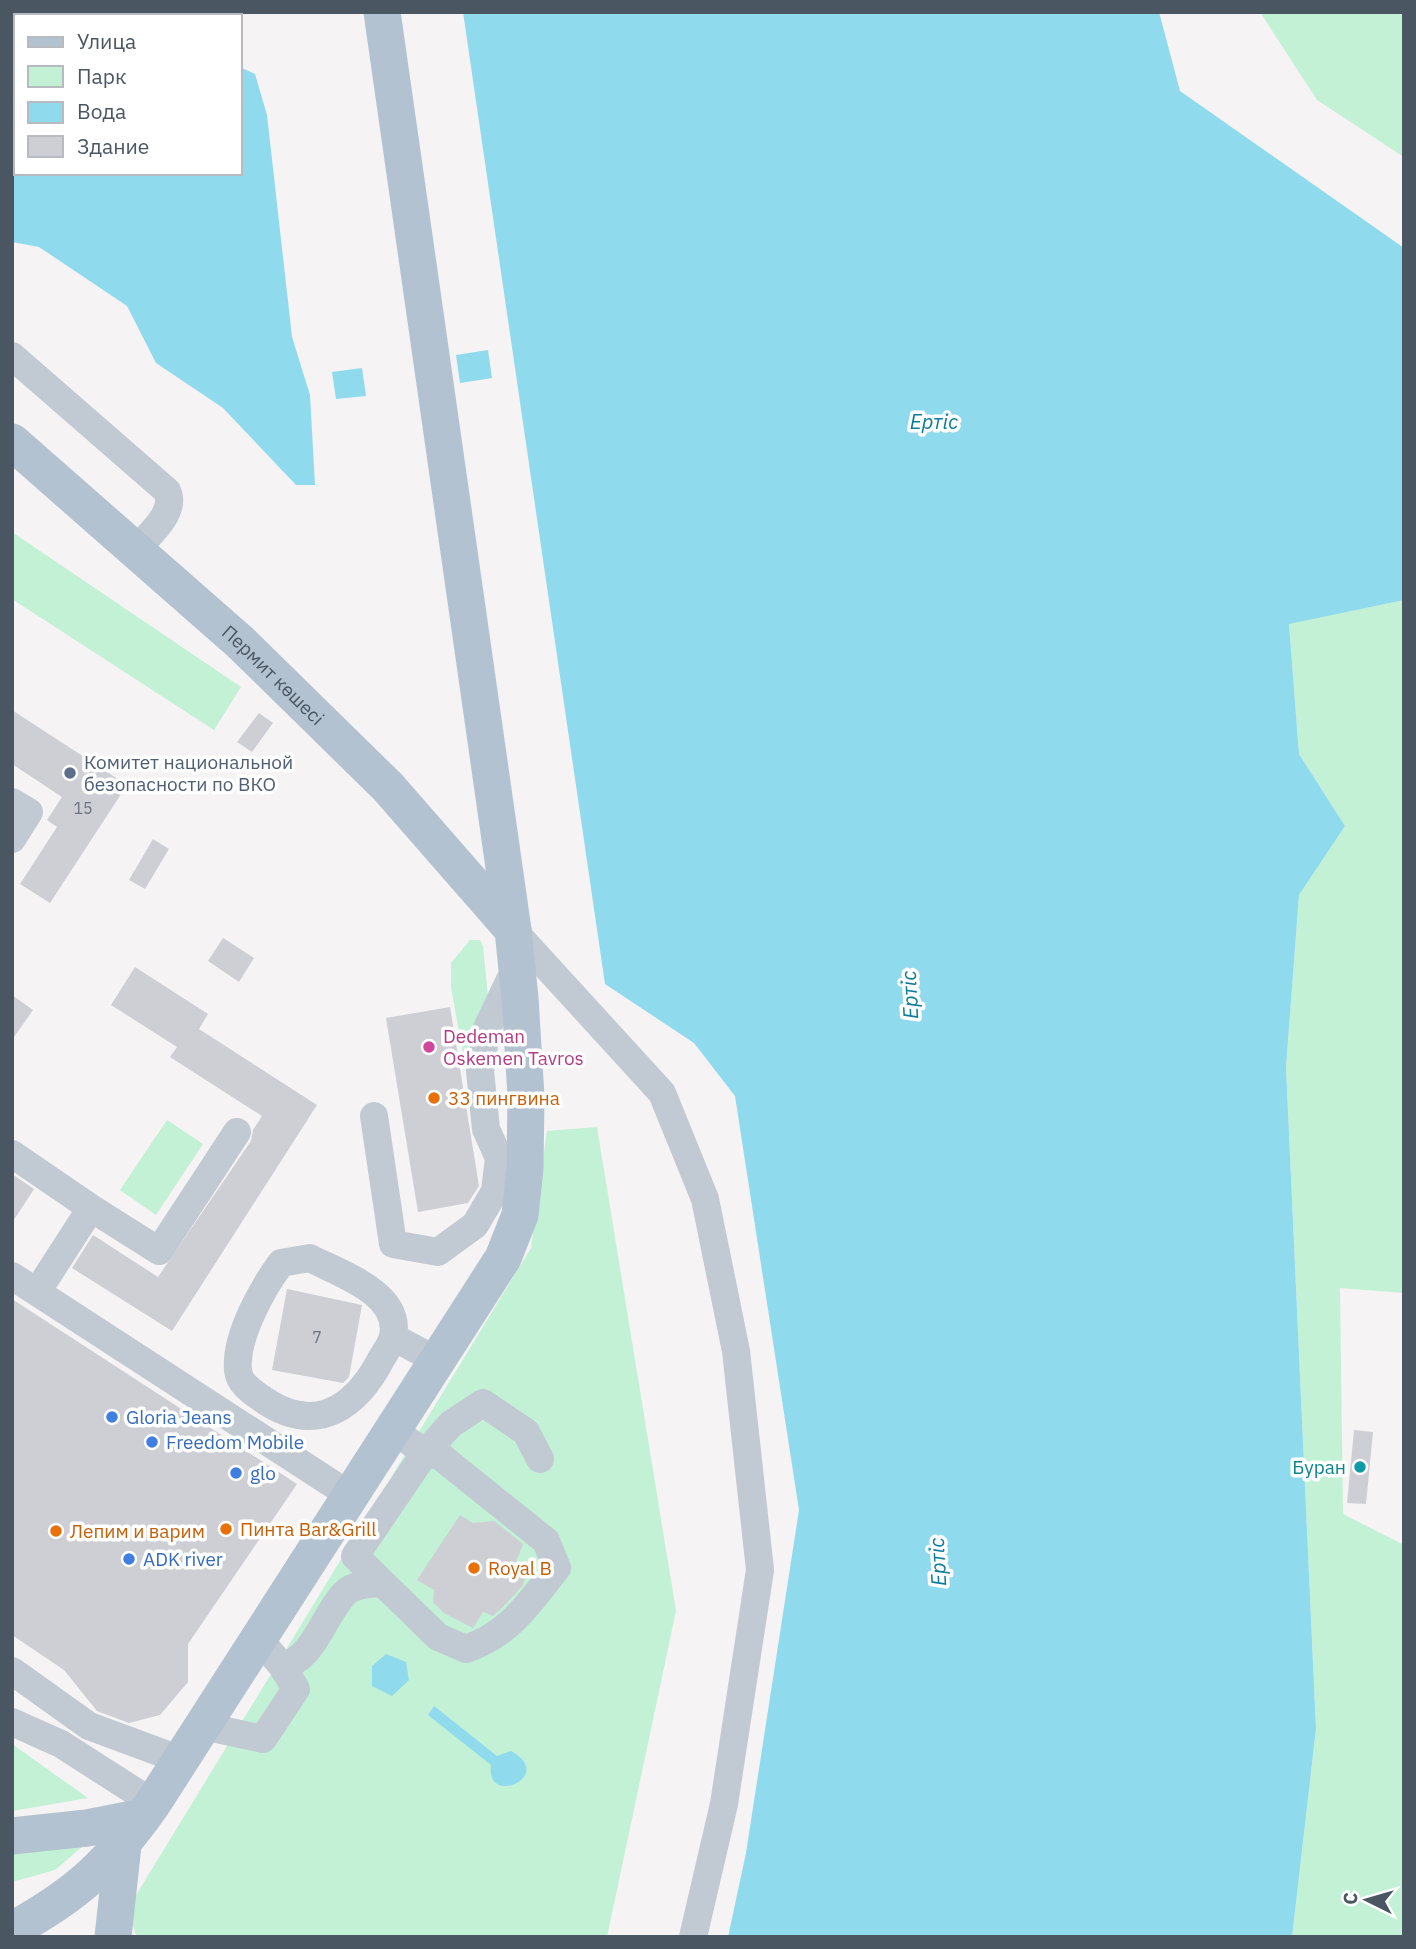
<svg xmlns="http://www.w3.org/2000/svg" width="1416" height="1949" font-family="'IBM Plex Sans',sans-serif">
<rect width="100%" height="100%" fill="#f5f3f3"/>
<path fill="#c3f1d5" d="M 1260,12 L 1404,12 L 1404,157 L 1317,100 Z
M 12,532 L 241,687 L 214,730 L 12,599 Z
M 1404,600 L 1404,1293 L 1340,1288 L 1343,1514 L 1404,1545 L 1404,1937 L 1292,1937 L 1316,1729 L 1286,1067 L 1299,895 L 1345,826 L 1299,754 L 1289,623 Z
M 470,940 L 480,940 L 483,946 L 489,1008 L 464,1059 L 451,987 L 451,963 Z
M 167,1120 L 203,1144 L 156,1215 L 120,1190 Z
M 597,1127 L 676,1611 L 607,1937 L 137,1937 L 127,1910 L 531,1248 L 547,1131 Z
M 12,1744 L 88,1798 L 12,1811 Z
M 92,1838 L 55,1870 L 12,1882 L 12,1843 Z"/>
<path fill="#90daee" d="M 12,12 L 127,12 L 133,16 L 16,16 L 16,173 L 240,173 L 240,67 L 255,74 L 267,115 L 292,337 L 310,395 L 315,485 L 296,485 L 223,408 L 156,363 L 127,306 L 39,247 L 12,242 Z
M 463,12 L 1159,12 L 1180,91 L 1404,248 L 1404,600 L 1289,624 L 1299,754 L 1345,826 L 1299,895 L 1286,1067 L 1316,1729 L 1292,1937 L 728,1937 L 746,1853 L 799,1510 L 735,1096 L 694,1043 L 605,984 Z
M 488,350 L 492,378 L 460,383 L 456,355 Z
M 362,368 L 366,396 L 336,399 L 332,372 Z
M 386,1654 L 406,1662 L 409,1680 L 392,1696 L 372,1686 L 372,1666 Z
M 434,1706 L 497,1756 L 511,1751 C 557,1776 485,1808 491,1765 L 428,1715 Z"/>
<path fill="#cdcfd5" d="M 12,710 L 127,785 L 50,903 L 20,884 L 57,827 L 47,820 L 62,797 L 12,764 Z
M 259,713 L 273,723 L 252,752 L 237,742 Z
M 153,839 L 169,849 L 145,889 L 129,880 Z
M 223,938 L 254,958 L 239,982 L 208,961 Z
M 135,967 L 208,1014 L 199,1029 L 317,1105 L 172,1331 L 72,1268 L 93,1235 L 158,1277 L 251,1141 L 253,1130 L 262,1116 L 170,1057 L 177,1047 L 111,1005 Z
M 12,995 L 33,1010 L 12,1040 Z
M 450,1007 L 479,1186 L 468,1203 L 418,1212 L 386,1018 Z
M 12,1174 L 34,1189 L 12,1223 Z
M 287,1289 L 362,1305 L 349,1377 L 343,1383 L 272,1370 Z
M 12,1299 L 297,1484 L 188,1644 L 188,1682 L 160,1715 L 129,1723 L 97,1711 L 64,1670 L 12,1635 Z
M 1354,1430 L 1373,1432 L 1366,1504 L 1347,1503 Z
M 460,1515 L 473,1523 L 494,1521 L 523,1544 L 516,1562 L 527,1574 L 523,1585 L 506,1604 L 493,1616 L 483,1612 L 473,1628 L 444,1613 L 433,1602 L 434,1590 L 417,1580 Z"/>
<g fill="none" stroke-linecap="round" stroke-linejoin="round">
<path stroke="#c1cad2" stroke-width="28" d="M 12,356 L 167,491 C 177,512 150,533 137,549
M 12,802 L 29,812 L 12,839
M 513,930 L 662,1093 L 705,1199 L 736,1351 L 760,1570 L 724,1804 L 693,1937
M 374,1116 L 393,1244 L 438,1252 L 475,1225 L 495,1191 L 499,1158 L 486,1129 L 480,1071 L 487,1028 L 517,965
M 12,1154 L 91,1208
M 310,1258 C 338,1273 402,1293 393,1336 C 391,1346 382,1356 378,1365 C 350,1414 310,1433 261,1398 C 251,1391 239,1383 238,1370 C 235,1337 262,1289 281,1263 Z
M 12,1276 L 351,1496
M 37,1292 L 91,1208 L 159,1251 L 237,1132
M 393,1337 L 436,1360
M 392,1429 L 425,1453 L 451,1424 L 483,1403 L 526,1432 L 540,1459
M 425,1453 L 440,1456 L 546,1541 L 557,1568 C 528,1604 511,1633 466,1649 L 438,1637 L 355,1556 Z
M 282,1666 C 314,1660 324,1614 345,1593 C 354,1584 369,1584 381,1583
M 12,1671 L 89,1726 L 181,1760
M 12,1722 L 61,1744 L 153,1803
M 203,1726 L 263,1739 L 296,1689 L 282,1666 L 259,1639"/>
<g stroke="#b3c2d1" stroke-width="37">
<path id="s1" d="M 12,442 L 240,642 L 388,787 L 513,930"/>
<path d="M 12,1836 L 87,1828 L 143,1817"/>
<path d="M 12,1930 C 78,1894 110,1864 153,1803 L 503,1258 L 520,1215 L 525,1168 L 526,1096 L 520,998 L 513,930 L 382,12"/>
<path d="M 113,1937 L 123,1845"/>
</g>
</g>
<circle fill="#5c6f8a" stroke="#fff" stroke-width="2.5" cx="70" cy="773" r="7"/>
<circle fill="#d1479c" stroke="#fff" stroke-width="2.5" cx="429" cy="1047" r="7"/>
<g fill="#e8710a" stroke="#fff" stroke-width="2.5">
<circle cx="434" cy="1098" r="7"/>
<circle cx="226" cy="1529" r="7"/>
<circle cx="56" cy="1531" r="7"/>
<circle cx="474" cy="1568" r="7"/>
</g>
<g fill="#3f7fe0" stroke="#fff" stroke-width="2.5">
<circle cx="112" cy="1417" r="7"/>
<circle cx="152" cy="1442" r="7"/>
<circle cx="236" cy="1473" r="7"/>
<circle cx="129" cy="1559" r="7"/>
</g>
<circle fill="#0f9aa8" stroke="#fff" stroke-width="2.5" cx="1360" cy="1467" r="7"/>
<g text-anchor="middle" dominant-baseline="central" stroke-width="7" stroke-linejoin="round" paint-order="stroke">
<g font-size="16" fill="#6b747e">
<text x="83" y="808">15</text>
<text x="317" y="1337">7</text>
</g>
<g font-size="19" fill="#4a5661" stroke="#fff">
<text stroke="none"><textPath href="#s1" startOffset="350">Пермит көшесі</textPath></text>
</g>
<g font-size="19" fill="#4e5e75" stroke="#fff" text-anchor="start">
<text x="84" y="762">Комитет национальной<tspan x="84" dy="22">безопасности по ВКО</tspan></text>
</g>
<g font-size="19" fill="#b23c85" stroke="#fff" text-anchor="start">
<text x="443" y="1036">Dedeman<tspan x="443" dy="22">Oskemen Tavros</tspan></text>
</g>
<g font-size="19" fill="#c56008" stroke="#fff" text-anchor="start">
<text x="448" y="1098">33 пингвина</text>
<text x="240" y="1529">Пинта Bar&amp;Grill</text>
<text x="70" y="1531">Лепим и варим</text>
<text x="488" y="1568">Royal B</text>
</g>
<g font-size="19" fill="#366cbe" stroke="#fff" text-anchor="start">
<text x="126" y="1417">Gloria Jeans</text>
<text x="166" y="1442">Freedom Mobile</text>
<text x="250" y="1473">glo</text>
<text x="143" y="1559">ADK river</text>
</g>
<g font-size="19" fill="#0d838f" stroke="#fff" text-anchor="end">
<text x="1346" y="1467">Буран</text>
</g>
<g font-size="21" font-style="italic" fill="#0c7c9b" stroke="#fff">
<text x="934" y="421">Ертіс</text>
<text transform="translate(909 995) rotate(-93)">Ертіс</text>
<text transform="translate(937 1562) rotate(-93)">Ертіс</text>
</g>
</g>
<rect width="1416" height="1949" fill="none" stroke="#4a5661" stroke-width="28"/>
<rect x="14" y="14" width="228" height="161" fill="#ffffff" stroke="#b7bbc0" stroke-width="2"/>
<rect x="28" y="37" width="35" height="10" fill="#b3c2d1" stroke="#b7bbc0" stroke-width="2"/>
<text x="77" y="49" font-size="21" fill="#4a5661">Улица</text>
<rect x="28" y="66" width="35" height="21" fill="#c3f1d5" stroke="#b7bbc0" stroke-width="2"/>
<text x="77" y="84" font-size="21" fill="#4a5661">Парк</text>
<rect x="28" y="102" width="35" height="21" fill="#90daee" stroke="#b7bbc0" stroke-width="2"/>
<text x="77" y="119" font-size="21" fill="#4a5661">Вода</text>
<rect x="28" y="136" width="35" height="21" fill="#cdcfd5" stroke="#b7bbc0" stroke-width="2"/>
<text x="77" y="154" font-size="21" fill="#4a5661">Здание</text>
<g transform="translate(1367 1900) rotate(275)" stroke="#ffffff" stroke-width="5" paint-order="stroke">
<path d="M0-5L12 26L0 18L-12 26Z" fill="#4a5661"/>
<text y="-10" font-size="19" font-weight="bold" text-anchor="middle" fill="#4a5661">С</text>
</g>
</svg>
